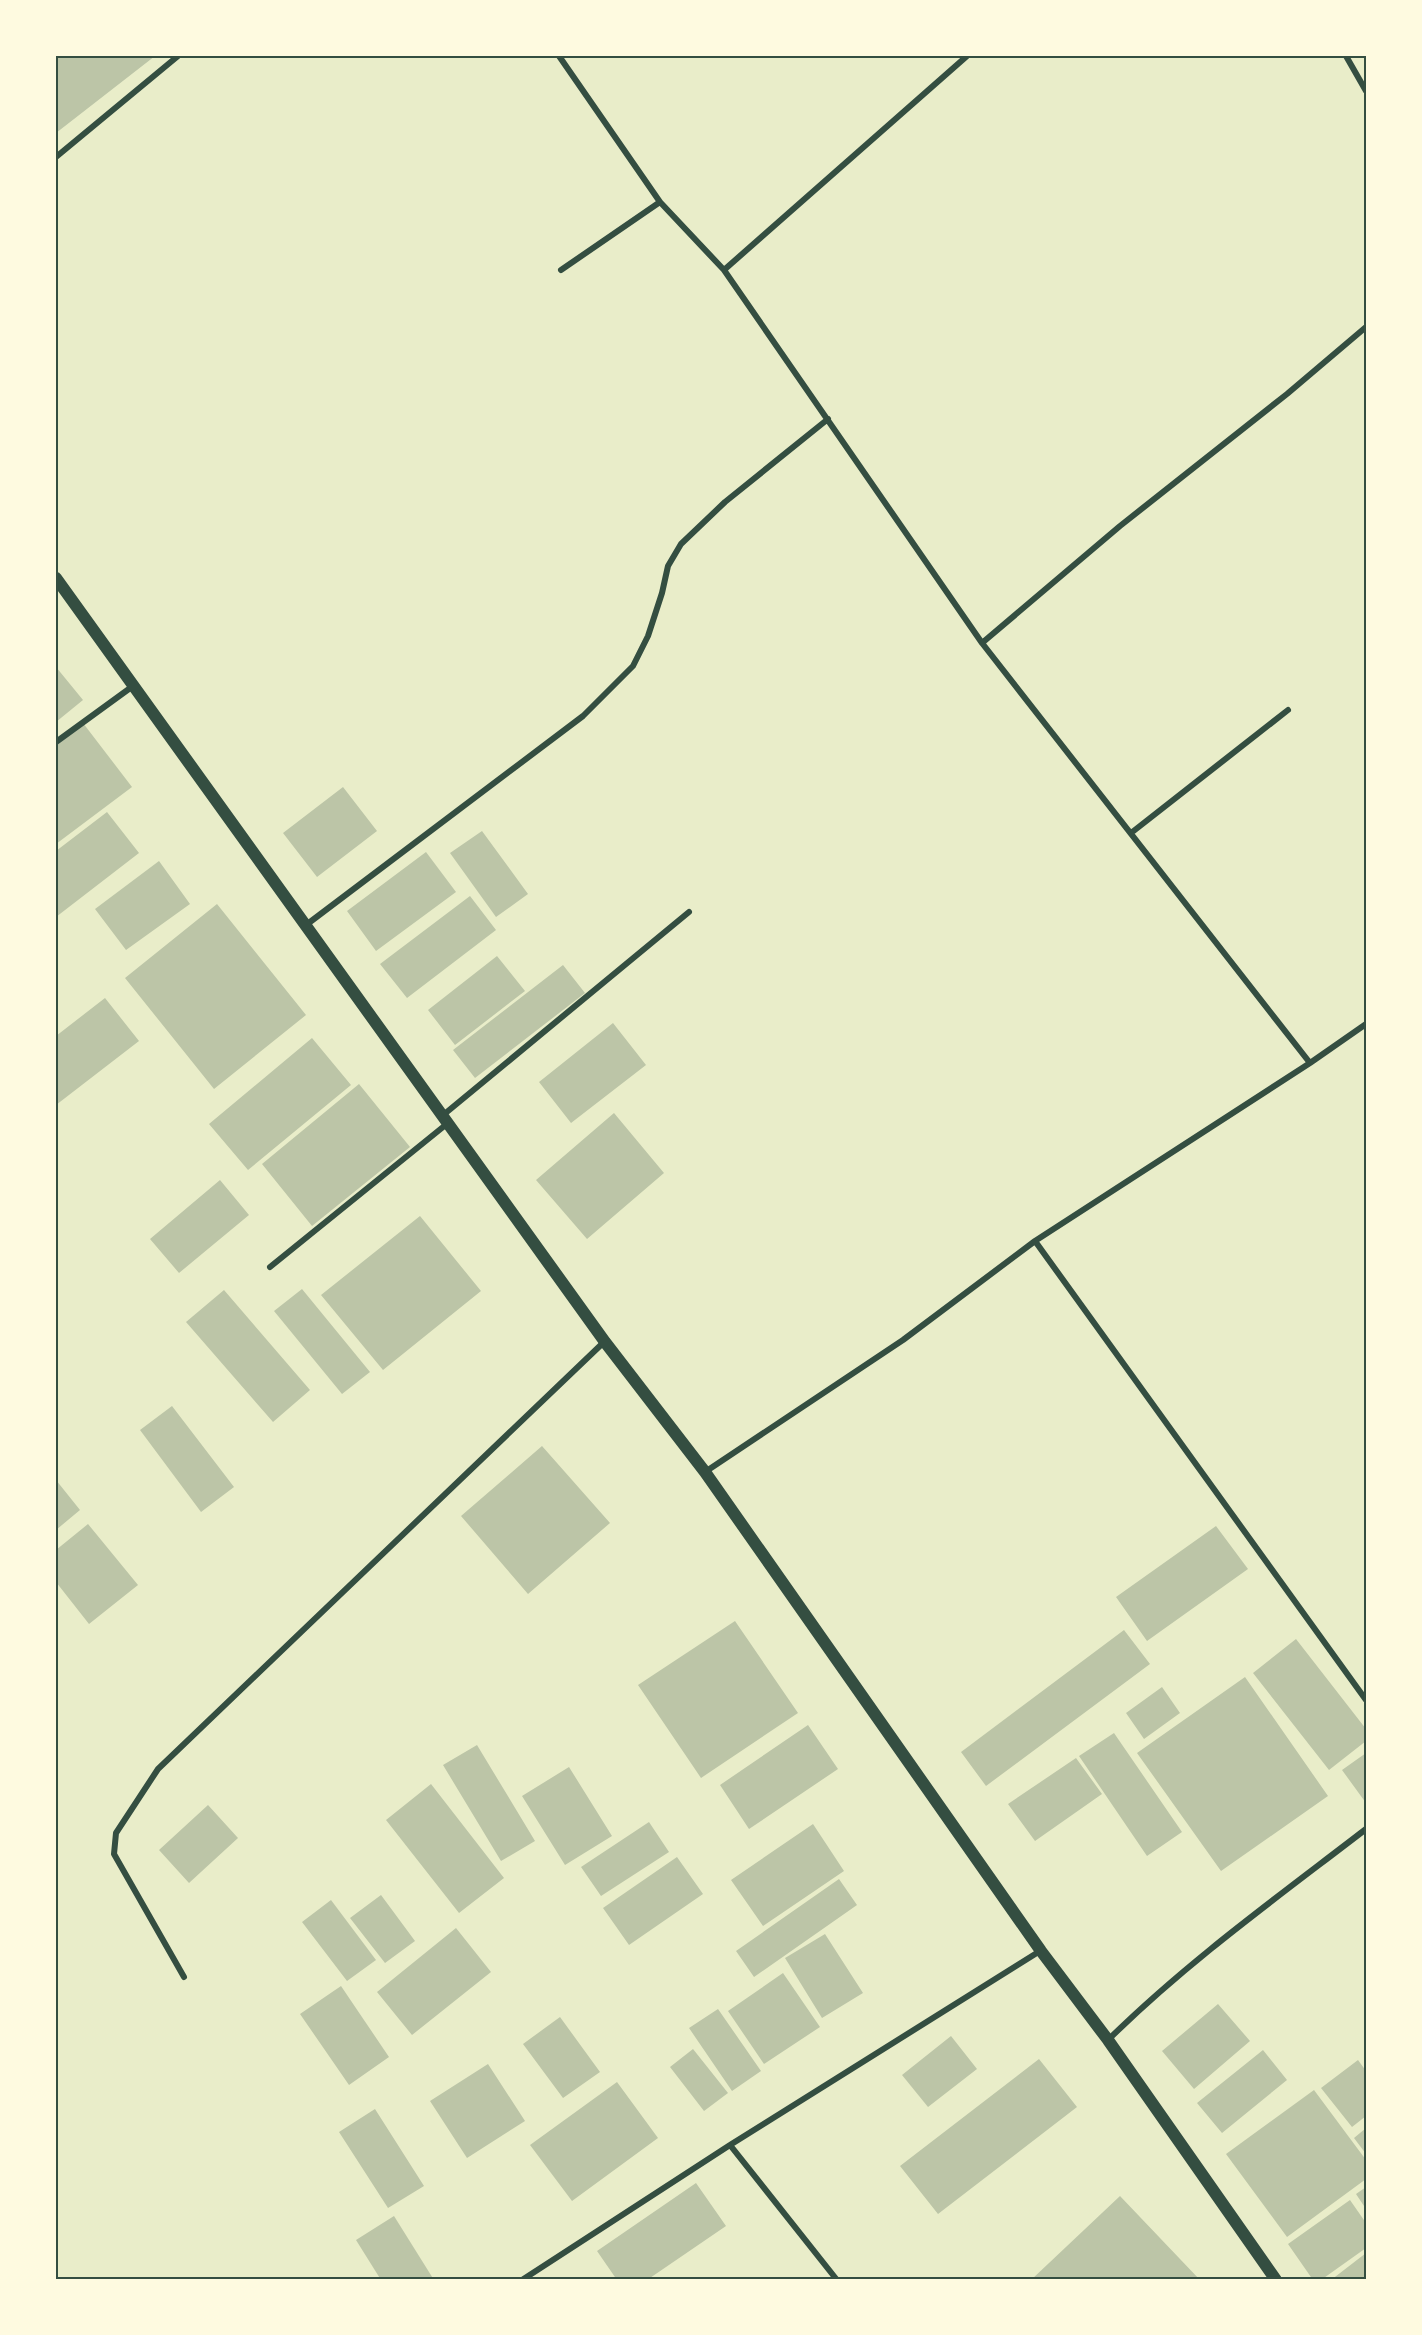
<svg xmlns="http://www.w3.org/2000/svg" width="1422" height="2335" font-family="Cabin,sans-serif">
<rect width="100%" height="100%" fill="#e9edc9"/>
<path fill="#bcc5a7" d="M 56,56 L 155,56 L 56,133 Z
M 56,667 L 83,700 L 56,722 Z
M 83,723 L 132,787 L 56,844 L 56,743 Z
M 343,787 L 377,831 L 317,877 L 283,833 Z
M 107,812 L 139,853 L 56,917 L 56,851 Z
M 482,831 L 528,894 L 496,917 L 450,853 Z
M 426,852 L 456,892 L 376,951 L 347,911 Z
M 159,861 L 190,904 L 126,950 L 95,909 Z
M 470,896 L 496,930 L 407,998 L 380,964 Z
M 217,904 L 306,1015 L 214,1089 L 125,978 Z
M 497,956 L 525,991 L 455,1045 L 428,1010 Z
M 563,965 L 585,993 L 475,1078 L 453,1050 Z
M 105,998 L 139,1041 L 56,1105 L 56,1036 Z
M 613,1023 L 646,1065 L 571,1123 L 539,1082 Z
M 312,1038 L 351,1085 L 248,1170 L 209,1124 Z
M 359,1084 L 410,1147 L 312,1226 L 262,1164 Z
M 614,1113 L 664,1173 L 587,1239 L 536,1180 Z
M 220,1180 L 249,1215 L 179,1273 L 150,1239 Z
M 420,1216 L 481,1291 L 383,1370 L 321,1295 Z
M 302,1289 L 370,1372 L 342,1394 L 274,1311 Z
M 224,1290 L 310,1390 L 273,1422 L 186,1322 Z
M 172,1406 L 234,1487 L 201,1512 L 140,1430 Z
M 542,1446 L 610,1523 L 528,1594 L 461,1516 Z
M 56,1480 L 80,1510 L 56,1530 Z
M 88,1524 L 138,1585 L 89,1624 L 56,1582 L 56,1550 Z
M 1216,1526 L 1248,1569 L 1147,1641 L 1116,1597 Z
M 735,1621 L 798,1713 L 701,1778 L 638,1685 Z
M 1124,1630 L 1150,1664 L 986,1786 L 961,1752 Z
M 1296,1639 L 1366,1729 L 1366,1741 L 1329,1770 L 1253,1673 Z
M 1245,1677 L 1328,1796 L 1221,1871 L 1137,1753 Z
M 1162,1687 L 1180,1713 L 1144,1739 L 1126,1713 Z
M 808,1725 L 838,1769 L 749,1829 L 720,1785 Z
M 1114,1733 L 1182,1832 L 1147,1856 L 1079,1756 Z
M 477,1745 L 535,1841 L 501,1861 L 443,1765 Z
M 1366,1753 L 1366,1803 L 1342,1770 Z
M 1076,1758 L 1102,1794 L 1035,1841 L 1008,1804 Z
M 569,1767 L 612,1836 L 565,1865 L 522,1796 Z
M 431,1784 L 504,1878 L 459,1913 L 386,1820 Z
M 208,1805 L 238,1838 L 189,1883 L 159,1850 Z
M 649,1822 L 669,1852 L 601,1896 L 581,1867 Z
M 813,1824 L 844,1871 L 763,1926 L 731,1880 Z
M 677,1857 L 703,1894 L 629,1945 L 603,1908 Z
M 839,1879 L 857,1905 L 754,1977 L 736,1951 Z
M 381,1895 L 415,1941 L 385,1963 L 350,1918 Z
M 331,1900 L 376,1960 L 347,1981 L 302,1922 Z
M 456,1928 L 491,1972 L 412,2035 L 377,1992 Z
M 825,1934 L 863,1993 L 822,2018 L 785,1958 Z
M 783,1973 L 820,2027 L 764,2064 L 728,2011 Z
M 341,1986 L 389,2057 L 349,2085 L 300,2014 Z
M 1218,2004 L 1250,2041 L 1194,2089 L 1162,2051 Z
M 718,2009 L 761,2071 L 732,2091 L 689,2028 Z
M 560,2017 L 600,2072 L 563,2098 L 523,2044 Z
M 951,2036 L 977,2069 L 928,2107 L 902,2075 Z
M 693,2049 L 728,2093 L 704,2111 L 670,2067 Z
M 1263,2050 L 1287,2080 L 1222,2133 L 1197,2103 Z
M 1039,2059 L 1077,2107 L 938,2214 L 900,2166 Z
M 1358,2060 L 1366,2071 L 1366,2116 L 1352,2127 L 1321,2088 Z
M 488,2064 L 525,2121 L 467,2158 L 430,2101 Z
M 617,2082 L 658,2138 L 572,2201 L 530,2145 Z
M 1314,2090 L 1366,2160 L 1366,2179 L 1287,2237 L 1226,2154 Z
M 375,2109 L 424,2186 L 388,2208 L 339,2132 Z
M 1366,2128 L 1366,2154 L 1354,2138 Z
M 696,2183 L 726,2226 L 647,2280 L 617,2280 L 597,2251 Z
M 1366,2187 L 1366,2209 L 1356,2194 Z
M 1120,2196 L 1200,2280 L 1031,2280 Z
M 1350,2200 L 1366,2223 L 1366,2248 L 1321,2280 L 1313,2280 L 1288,2244 Z
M 394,2216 L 434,2280 L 381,2280 L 356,2240 Z
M 1366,2253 L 1366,2280 L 1331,2280 Z"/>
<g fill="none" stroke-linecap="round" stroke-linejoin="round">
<path stroke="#344e41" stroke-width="6" d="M 559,56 L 660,202 L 724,270 L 982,643 L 1310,1063
M 1346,56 L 1366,91
M 56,157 L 178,56
M 561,270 L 660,202
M 724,270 L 967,56
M 982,643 L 1120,526 L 1287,394 L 1366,327
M 56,742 L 133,686
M 1131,833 L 1288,710
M 306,925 L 583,716 L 633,666 L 648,636 L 662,593 L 668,566 L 681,544 L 725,502 L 828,419
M 442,1116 L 689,912
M 1035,1241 L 1366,1700
M 270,1267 L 448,1123
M 705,1472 L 903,1340 L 1035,1241 L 1310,1063 L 1366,1024
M 184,1977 L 114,1854 L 116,1833 L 158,1769 L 604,1342
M 1108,2040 C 1187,1962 1279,1896 1366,1829
M 730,2145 L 837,2280
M 522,2280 L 730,2145 L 1040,1951"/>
<path stroke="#344e41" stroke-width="12" d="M 56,578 L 605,1342 L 705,1472 L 1041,1951 L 1108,2040 L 1276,2280"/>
</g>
<rect width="1422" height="2335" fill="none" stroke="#fefae0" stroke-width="114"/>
<rect x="57" y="57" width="1308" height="2221" fill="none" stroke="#344e41" stroke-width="2"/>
</svg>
